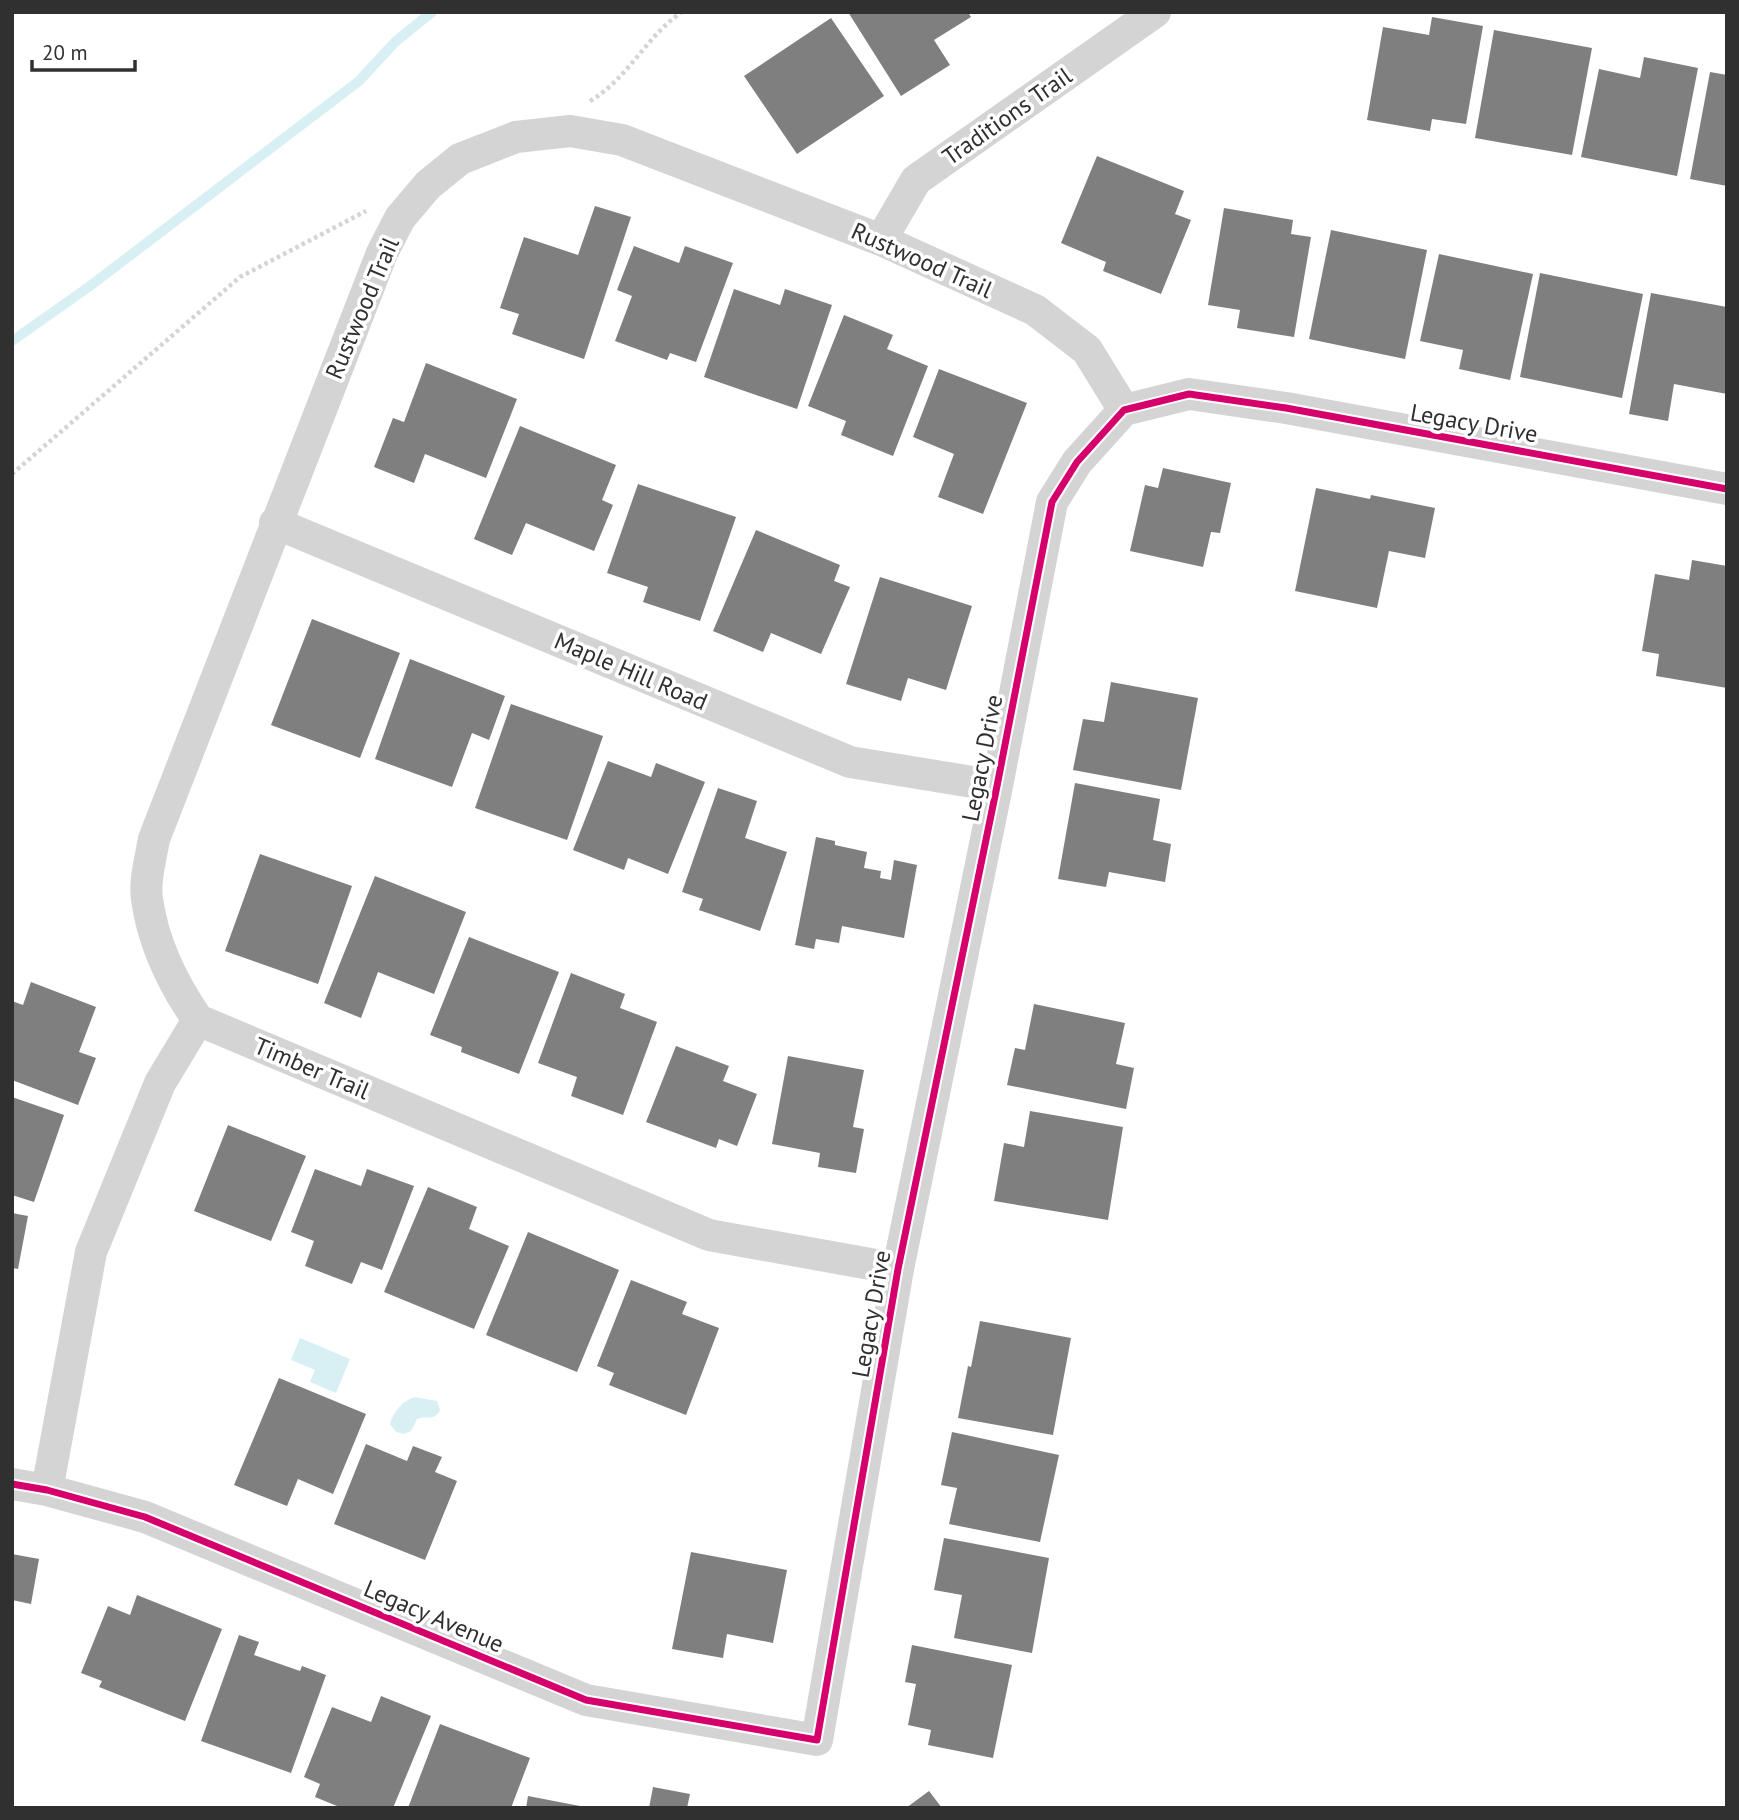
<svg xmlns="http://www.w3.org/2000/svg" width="1739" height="1820" font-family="'PT Sans',sans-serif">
<rect width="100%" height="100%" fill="#fff"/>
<path fill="#d8f0f3" d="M 300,1338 L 350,1359 L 336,1393 L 310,1382 L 315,1370 L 291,1360 Z
M 415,1397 L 437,1401 L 440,1410 C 434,1422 427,1415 417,1419 L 411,1431 L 404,1434 L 396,1432 L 390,1424 C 394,1411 402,1401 415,1397 Z"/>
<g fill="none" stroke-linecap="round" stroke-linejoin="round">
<path stroke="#d8f0f3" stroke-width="10" d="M 12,341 L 90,286 L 359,81 L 395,42 L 432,12"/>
</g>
<path fill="#7f7f7f" d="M 848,12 L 968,12 L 971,17 L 934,40 L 950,65 L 901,96 Z
M 1432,17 L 1483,26 L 1466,124 L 1432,119 L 1430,131 L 1367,120 L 1383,27 L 1429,35 Z
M 831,18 L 884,96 L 797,154 L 744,76 Z
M 1494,30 L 1592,48 L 1572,155 L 1475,138 Z
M 1644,57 L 1698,68 L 1677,176 L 1581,157 L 1599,69 L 1640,78 Z
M 1710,72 L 1727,75 L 1727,186 L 1690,179 Z
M 1097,156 L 1184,191 L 1175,214 L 1191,220 L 1161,294 L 1103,271 L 1106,262 L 1061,243 Z
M 595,206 L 631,217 L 584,359 L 512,334 L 519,314 L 500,308 L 524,237 L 578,255 Z
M 1224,208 L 1293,220 L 1291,234 L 1311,237 L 1294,337 L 1237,328 L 1240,310 L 1208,305 Z
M 1331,230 L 1427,250 L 1405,359 L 1309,339 Z
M 634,246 L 679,263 L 685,246 L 733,263 L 696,362 L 670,353 L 667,360 L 615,341 L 632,296 L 617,290 Z
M 1439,254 L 1533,274 L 1510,380 L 1459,369 L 1463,350 L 1420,341 Z
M 1540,273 L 1643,294 L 1622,398 L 1520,377 Z
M 734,289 L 780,305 L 785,289 L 832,305 L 797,409 L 704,377 Z
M 1651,293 L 1727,307 L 1727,394 L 1674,384 L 1668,421 L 1629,414 Z
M 844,315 L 893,335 L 887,349 L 928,366 L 893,456 L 841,435 L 846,421 L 808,406 Z
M 426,363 L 517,399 L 486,478 L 425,454 L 414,483 L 374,467 L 393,418 L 404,422 Z
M 939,369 L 1027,403 L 983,514 L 938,497 L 954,454 L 913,437 Z
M 520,426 L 616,465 L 602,500 L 613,505 L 594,551 L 526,523 L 512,555 L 474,539 Z
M 1163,468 L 1231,483 L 1220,533 L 1211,532 L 1203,567 L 1130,551 L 1145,485 L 1158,488 Z
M 638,484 L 736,517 L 700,621 L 643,602 L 648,587 L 607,573 Z
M 1316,488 L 1370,499 L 1371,495 L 1435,508 L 1425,558 L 1389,551 L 1377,608 L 1295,591 Z
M 756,530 L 840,565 L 834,581 L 850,587 L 821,654 L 771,633 L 763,652 L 713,631 Z
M 1692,560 L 1727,566 L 1727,688 L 1656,676 L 1659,654 L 1642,651 L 1655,574 L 1689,580 Z
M 880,577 L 972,606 L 946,690 L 908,678 L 901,701 L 846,684 Z
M 312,619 L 400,653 L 360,758 L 271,725 Z
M 410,659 L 505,696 L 489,740 L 472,733 L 452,787 L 375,759 Z
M 1111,682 L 1198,698 L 1181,790 L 1073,770 L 1083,719 L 1104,722 Z
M 511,704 L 603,736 L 567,840 L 475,808 Z
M 608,761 L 651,777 L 656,763 L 705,782 L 668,874 L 628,858 L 624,870 L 573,850 Z
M 1075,783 L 1160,799 L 1153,840 L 1171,844 L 1165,882 L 1109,872 L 1106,887 L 1058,879 Z
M 718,788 L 757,801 L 745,838 L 787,852 L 760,931 L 699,910 L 703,899 L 682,892 Z
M 816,837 L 835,841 L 835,845 L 867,852 L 864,868 L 881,871 L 880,878 L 891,880 L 894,860 L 917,865 L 904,938 L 842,926 L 839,943 L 816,939 L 814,949 L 795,945 Z
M 260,854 L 352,886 L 318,984 L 225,951 Z
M 375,876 L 466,912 L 434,994 L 378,972 L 361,1018 L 324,1003 Z
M 469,937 L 559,972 L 519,1074 L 461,1052 L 462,1047 L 430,1035 Z
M 571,973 L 625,994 L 620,1008 L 657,1022 L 623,1115 L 571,1096 L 577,1077 L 538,1063 Z
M 31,982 L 96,1007 L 79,1052 L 96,1058 L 78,1105 L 12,1080 L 12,1001 L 23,1005 Z
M 1034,1004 L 1125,1023 L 1116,1064 L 1134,1068 L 1126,1109 L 1007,1085 L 1015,1048 L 1025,1050 Z
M 676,1046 L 729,1066 L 723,1081 L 757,1094 L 737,1146 L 719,1139 L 716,1148 L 646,1122 Z
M 788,1056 L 864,1070 L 853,1127 L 864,1129 L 856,1173 L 818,1167 L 820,1153 L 772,1144 Z
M 12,1097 L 64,1115 L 34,1202 L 12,1195 Z
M 1030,1111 L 1123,1127 L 1108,1220 L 994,1201 L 1004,1143 L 1024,1147 Z
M 228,1125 L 306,1156 L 271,1241 L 194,1211 Z
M 315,1169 L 361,1186 L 367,1169 L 414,1186 L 382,1270 L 361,1262 L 352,1284 L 305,1266 L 314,1241 L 291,1232 Z
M 428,1187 L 477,1207 L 469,1229 L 509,1246 L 474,1329 L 384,1292 Z
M 12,1213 L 28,1216 L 18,1269 L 12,1268 Z
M 528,1232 L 619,1270 L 577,1372 L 486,1335 Z
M 631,1280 L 687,1302 L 682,1314 L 719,1328 L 686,1415 L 609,1385 L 614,1373 L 597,1366 Z
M 980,1321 L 1071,1338 L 1053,1435 L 958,1418 L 968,1366 L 971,1367 Z
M 279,1378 L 366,1414 L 333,1494 L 298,1479 L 287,1506 L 234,1485 Z
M 952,1432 L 1059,1455 L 1040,1542 L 949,1524 L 957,1488 L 941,1485 Z
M 366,1444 L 407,1461 L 413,1446 L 442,1457 L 435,1472 L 457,1481 L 425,1560 L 334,1524 Z
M 944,1538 L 1049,1558 L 1032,1653 L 954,1638 L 962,1595 L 934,1590 Z
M 691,1552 L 787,1570 L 773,1643 L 727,1634 L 723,1658 L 672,1649 Z
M 12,1554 L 39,1559 L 31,1604 L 12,1600 Z
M 137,1595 L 222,1629 L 185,1721 L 99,1687 L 102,1681 L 81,1673 L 108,1606 L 130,1615 Z
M 239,1635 L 259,1642 L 254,1655 L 300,1671 L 302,1666 L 326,1675 L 291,1773 L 201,1741 Z
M 912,1645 L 1012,1665 L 993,1758 L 928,1745 L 931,1730 L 908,1725 L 916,1684 L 905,1682 Z
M 381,1696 L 431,1716 L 393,1808 L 342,1808 L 315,1797 L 320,1784 L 304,1777 L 332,1707 L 371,1722 Z
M 440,1724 L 530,1758 L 511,1808 L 408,1808 Z
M 653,1787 L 690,1794 L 687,1808 L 649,1808 Z
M 929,1791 L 942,1808 L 906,1808 Z
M 528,1796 L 580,1806 L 579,1808 L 526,1808 Z"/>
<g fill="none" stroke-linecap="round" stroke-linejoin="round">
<path stroke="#d4d4d4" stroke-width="4.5" stroke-dasharray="3.5 3.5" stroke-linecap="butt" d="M 590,101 C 628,79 646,36 682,12
M 12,474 L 240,277 L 366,211"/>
<path stroke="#d4d4d4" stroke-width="32" d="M 881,240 L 916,180 L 1155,12
M 275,523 L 850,762 L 997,786
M 198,1020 C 173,984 153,943 147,899 C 144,881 151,857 154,839 L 382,253 L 400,218 L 428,185 L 460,159 L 516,137 L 570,131 L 622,140 L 881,240 L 1035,310 L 1087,350 L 1124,410
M 198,1020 L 709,1235 L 898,1269
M 12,1484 L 47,1490 L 145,1517 L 586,1700 L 817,1740 L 898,1269 L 997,786 L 1052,502 L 1077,462 L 1124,410 L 1189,394 L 1286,408 L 1727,489
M 47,1490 L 91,1252 L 160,1083 L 198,1020"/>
<defs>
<path id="cycleway" d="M 12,1484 L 47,1490 L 145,1517 L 586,1700 L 817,1740 L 898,1269 L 997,786 L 1052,502 L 1077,462 L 1124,410 L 1189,394 L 1286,408 L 1727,489"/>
</defs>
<use href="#cycleway" stroke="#fff" stroke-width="11"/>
<use href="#cycleway" stroke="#d6006c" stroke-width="7"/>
</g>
<g text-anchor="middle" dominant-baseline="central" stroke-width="7" stroke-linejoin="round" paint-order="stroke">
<g font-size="24" fill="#303030" stroke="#fff">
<text transform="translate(1007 116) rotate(-35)">Traditions Trail</text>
<text transform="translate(922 260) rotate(24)">Rustwood Trail</text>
<text transform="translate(362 308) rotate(-67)">Rustwood Trail</text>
<text transform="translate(1474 423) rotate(10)">Legacy Drive</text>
<text transform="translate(631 671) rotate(23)">Maple Hill Road</text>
<text transform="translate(982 758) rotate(-79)">Legacy Drive</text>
<text transform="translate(312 1068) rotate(23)">Timber Trail</text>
<text transform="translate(871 1314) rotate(-80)">Legacy Drive</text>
<text transform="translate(434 1616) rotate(23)">Legacy Avenue</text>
</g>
</g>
<rect width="1739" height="1820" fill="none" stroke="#303030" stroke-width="28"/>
<path d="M32 60v10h103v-10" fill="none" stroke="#303030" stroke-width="3.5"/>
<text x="42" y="60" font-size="21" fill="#303030" stroke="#ffffff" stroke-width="5" paint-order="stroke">20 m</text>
</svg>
